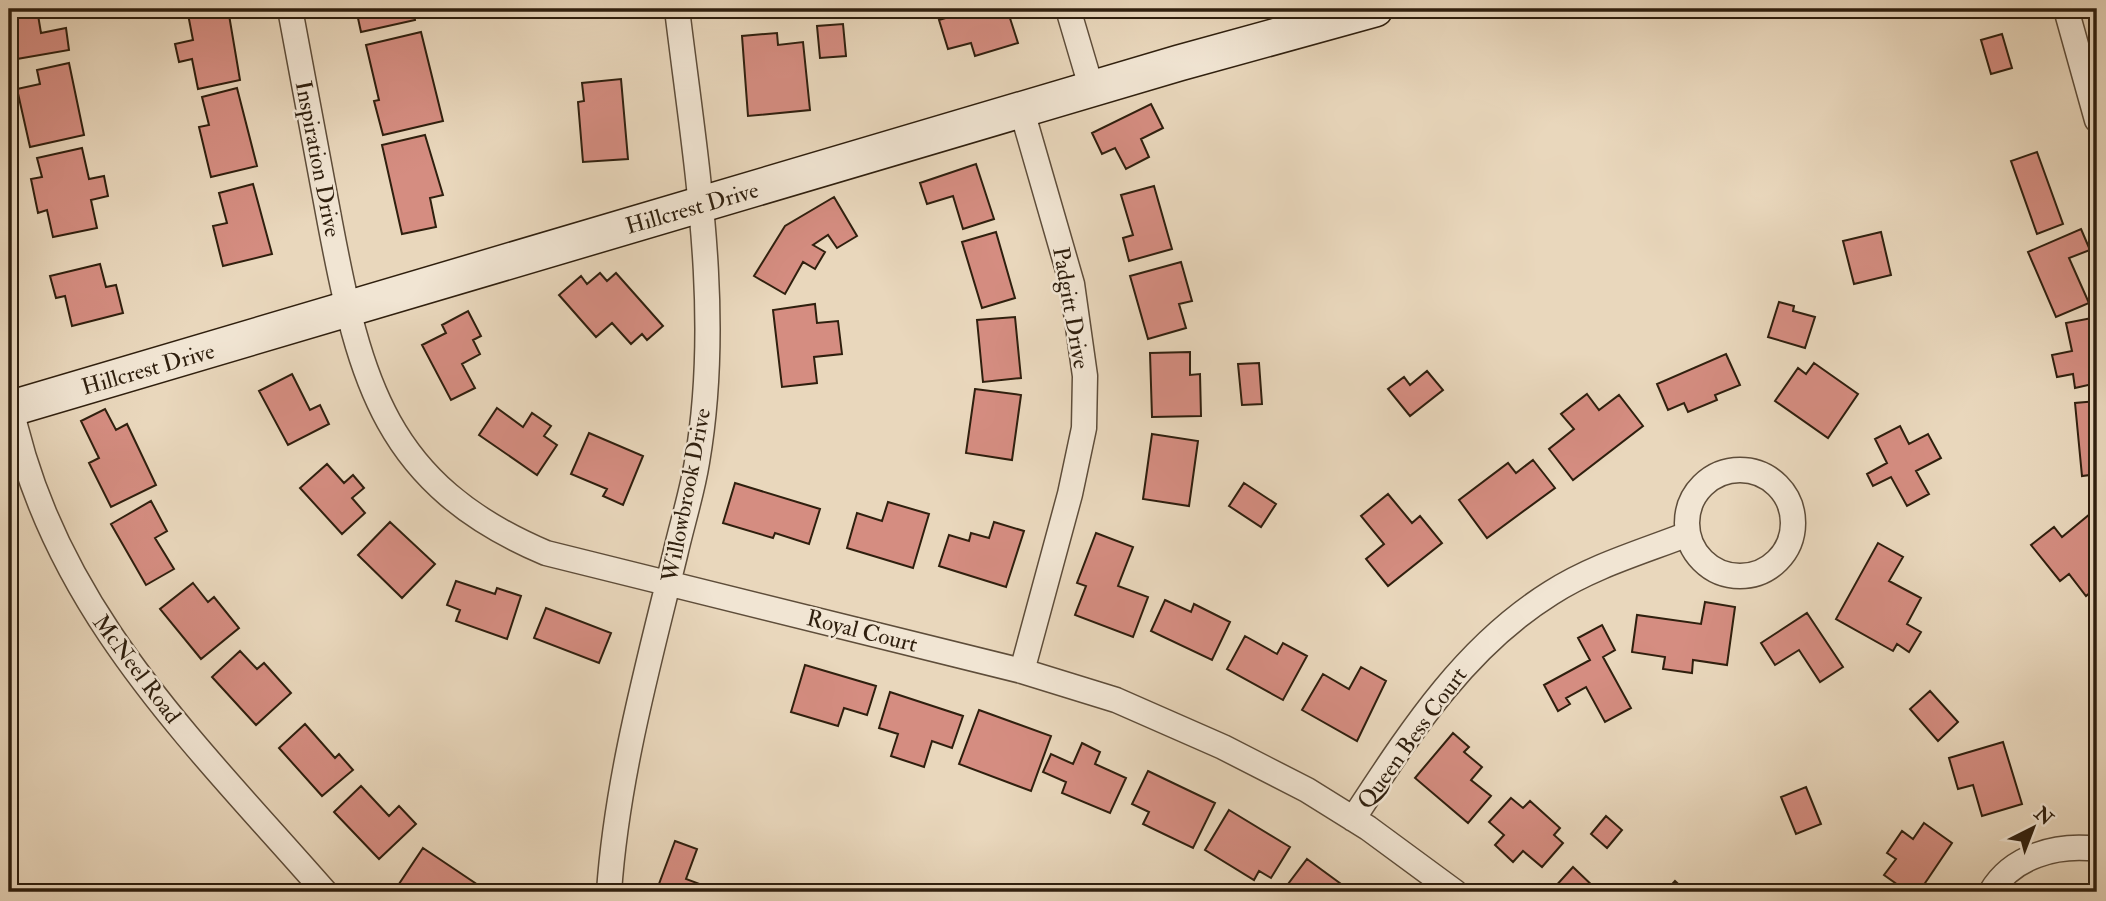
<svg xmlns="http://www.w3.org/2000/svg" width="2106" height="901" font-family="'IM FELL Double Pica',serif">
<rect width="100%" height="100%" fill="#e9d7bc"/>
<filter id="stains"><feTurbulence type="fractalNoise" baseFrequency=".00286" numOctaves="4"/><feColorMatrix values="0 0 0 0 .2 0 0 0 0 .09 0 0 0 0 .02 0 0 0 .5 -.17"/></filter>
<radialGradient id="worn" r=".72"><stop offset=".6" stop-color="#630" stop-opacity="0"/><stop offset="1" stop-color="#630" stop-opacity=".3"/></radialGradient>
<path fill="#d58d81" stroke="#2f1f0e" stroke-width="2" d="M 9,9 L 37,9 L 41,33 L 66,28 L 69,50 L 11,60 Z
M 187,9 L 228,9 L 240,80 L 198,89 L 192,59 L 179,62 L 175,44 L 193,40 Z
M 356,9 L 413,9 L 415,20 L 361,32 Z
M 975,9 L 1007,9 L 1018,43 L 975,56 L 971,43 L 948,49 L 939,20 Z
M 843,24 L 846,56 L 820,58 L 817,26 Z
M 421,32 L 443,121 L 383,135 L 374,101 L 379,100 L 366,45 Z
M 777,33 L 778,45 L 803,42 L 810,110 L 748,116 L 742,36 Z
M 2002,34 L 2012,68 L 1991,74 L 1981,40 Z
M 69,63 L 84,135 L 30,147 L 17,89 L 40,84 L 37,70 Z
M 621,79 L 628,159 L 583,162 L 578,102 L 584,101 L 582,83 Z
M 237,88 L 257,166 L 211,177 L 199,127 L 209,125 L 202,97 Z
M 1151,104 L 1163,128 L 1141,139 L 1149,157 L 1126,169 L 1115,148 L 1102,154 L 1092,133 Z
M 425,135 L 443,195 L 430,198 L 436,227 L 402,234 L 382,145 Z
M 82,148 L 89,179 L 104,176 L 108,196 L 91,200 L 97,228 L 53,237 L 47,210 L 38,213 L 31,179 L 42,177 L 37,158 Z
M 2037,152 L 2063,224 L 2037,234 L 2011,161 Z
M 976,164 L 994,219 L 963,229 L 953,196 L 927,204 L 920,183 Z
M 253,184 L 272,254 L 223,266 L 213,226 L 227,223 L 219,193 Z
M 1154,186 L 1172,249 L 1129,261 L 1123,238 L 1133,235 L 1121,195 Z
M 834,197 L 857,236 L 837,248 L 828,235 L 813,245 L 825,252 L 815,269 L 803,262 L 785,294 L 754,276 L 785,226 Z
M 2081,229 L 2090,250 L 2069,258 L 2089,303 L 2056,317 L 2028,252 Z
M 996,232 L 1015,298 L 982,308 L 962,242 Z
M 1881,232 L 1891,275 L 1854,284 L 1843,241 Z
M 1181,262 L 1192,301 L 1179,304 L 1186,328 L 1148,339 L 1130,276 Z
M 100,264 L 106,287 L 116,285 L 123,313 L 72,326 L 65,296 L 56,298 L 50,276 Z
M 600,273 L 607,281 L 616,273 L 663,326 L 647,340 L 642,334 L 631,344 L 612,323 L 596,337 L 559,295 L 581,276 L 587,284 Z
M 1779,302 L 1794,306 L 1793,311 L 1815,317 L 1805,348 L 1768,337 Z
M 815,304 L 817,323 L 838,321 L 842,354 L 814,357 L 817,383 L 782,387 L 773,310 Z
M 468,311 L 481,336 L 473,340 L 480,354 L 462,364 L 475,388 L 451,400 L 422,345 L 446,333 L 442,325 Z
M 1015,317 L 1021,378 L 983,382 L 977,320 Z
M 2097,317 L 2097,383 L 2075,388 L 2073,374 L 2057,377 L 2052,355 L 2072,351 L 2066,323 Z
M 1190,352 L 1190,375 L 1200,374 L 1201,416 L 1152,417 L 1150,353 Z
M 1726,354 L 1740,385 L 1715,395 L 1717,400 L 1688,412 L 1684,403 L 1668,410 L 1657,384 Z
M 1259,363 L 1262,404 L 1242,405 L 1238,364 Z
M 1814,363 L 1858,394 L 1828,438 L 1775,401 L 1798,368 L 1806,374 Z
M 1427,371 L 1443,390 L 1410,416 L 1388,389 L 1404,377 L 1410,385 Z
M 292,374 L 310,410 L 320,405 L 329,424 L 288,445 L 259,391 Z
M 975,389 L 1021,395 L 1012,460 L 966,453 Z
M 1587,394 L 1599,410 L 1619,395 L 1643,426 L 1573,480 L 1549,449 L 1574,429 L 1561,414 Z
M 2097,401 L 2097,474 L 2082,476 L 2075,403 Z
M 497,408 L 523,427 L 532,413 L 551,426 L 544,436 L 557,445 L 537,475 L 479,435 Z
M 105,409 L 116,430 L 127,424 L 156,485 L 111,507 L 89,463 L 99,458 L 81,421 Z
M 1900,426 L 1909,444 L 1928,434 L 1941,458 L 1916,471 L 1929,494 L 1907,506 L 1891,477 L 1873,486 L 1867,474 L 1887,463 L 1875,439 Z
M 589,433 L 643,456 L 623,505 L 603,496 L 607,489 L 571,474 Z
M 1152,434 L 1198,441 L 1189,506 L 1143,499 Z
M 1533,460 L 1555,488 L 1487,538 L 1459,500 L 1508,463 L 1516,473 Z
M 327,464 L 344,483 L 353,475 L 364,488 L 352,498 L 365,513 L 342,534 L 300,488 Z
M 735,483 L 820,509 L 809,544 L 775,533 L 773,538 L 723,523 Z
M 1244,483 L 1276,504 L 1261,527 L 1229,506 Z
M 1388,494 L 1412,523 L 1420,516 L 1442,543 L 1388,586 L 1366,559 L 1384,544 L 1361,516 Z
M 151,501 L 167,531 L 155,538 L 174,569 L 146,585 L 111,524 Z
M 888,502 L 929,514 L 913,568 L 847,548 L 857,513 L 882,521 Z
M 2090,514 L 2097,523 L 2097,587 L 2086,596 L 2069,574 L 2060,581 L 2031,545 L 2054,527 L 2062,537 Z
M 390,522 L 435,564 L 402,598 L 358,555 Z
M 994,522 L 1024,531 L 1006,587 L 939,566 L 949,535 L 969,541 L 971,533 L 989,538 Z
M 1096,533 L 1133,547 L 1118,586 L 1148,597 L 1133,637 L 1075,615 L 1086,586 L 1077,583 Z
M 1878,543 L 1903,557 L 1889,581 L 1921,598 L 1907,624 L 1921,632 L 1909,652 L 1897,644 L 1893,651 L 1836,619 Z
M 456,581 L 495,594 L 497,588 L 521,596 L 507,639 L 456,621 L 460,610 L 447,605 Z
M 193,583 L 208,602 L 214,597 L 239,628 L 201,659 L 160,609 Z
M 1165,600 L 1191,612 L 1194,604 L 1230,622 L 1212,660 L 1151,631 Z
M 1705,602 L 1735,607 L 1727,665 L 1693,660 L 1692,673 L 1663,669 L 1665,657 L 1632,652 L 1637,615 L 1701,624 Z
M 546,608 L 611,633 L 599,663 L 534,638 Z
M 1807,613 L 1843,667 L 1820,682 L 1799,650 L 1775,665 L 1761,643 Z
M 1602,625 L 1615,650 L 1603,657 L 1631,708 L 1605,722 L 1586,687 L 1566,698 L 1570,704 L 1558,711 L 1544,685 L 1590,660 L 1578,638 Z
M 1245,636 L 1277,654 L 1283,643 L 1307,656 L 1283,700 L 1227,669 Z
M 240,651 L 257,669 L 264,663 L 291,693 L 256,725 L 212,677 Z
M 805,665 L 876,686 L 867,715 L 844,708 L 838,726 L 791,712 Z
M 1361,667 L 1386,681 L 1357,741 L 1302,710 L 1323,674 L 1349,689 Z
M 1930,691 L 1958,722 L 1938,741 L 1910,709 Z
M 890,692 L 963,716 L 952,748 L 932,741 L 924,767 L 891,756 L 898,734 L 879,728 Z
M 979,710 L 1051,736 L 1031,791 L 959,764 Z
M 305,724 L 335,758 L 339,754 L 353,770 L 322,796 L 279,748 Z
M 1453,733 L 1469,747 L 1464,752 L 1482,767 L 1471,780 L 1491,796 L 1468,823 L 1415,778 Z
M 2003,742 L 2022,804 L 1982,816 L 1973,785 L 1958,789 L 1949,758 Z
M 1082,743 L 1100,752 L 1095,764 L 1126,778 L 1110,813 L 1062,793 L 1066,782 L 1043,772 L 1051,754 L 1073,764 Z
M 1148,771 L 1215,803 L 1193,848 L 1143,824 L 1149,812 L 1132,804 Z
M 361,786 L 389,816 L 399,806 L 416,824 L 379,859 L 334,812 Z
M 1806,787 L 1821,824 L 1796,834 L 1781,797 Z
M 1511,798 L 1523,808 L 1530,801 L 1560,828 L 1554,835 L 1563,843 L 1542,867 L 1523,851 L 1513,862 L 1495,845 L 1504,835 L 1489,822 Z
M 1229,810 L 1290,847 L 1271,878 L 1259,871 L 1254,880 L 1205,850 Z
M 1606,816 L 1622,830 L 1607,848 L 1591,834 Z
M 1924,823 L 1952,843 L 1919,892 L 1908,892 L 1884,875 L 1896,859 L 1887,853 L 1902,831 L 1913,839 Z
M 675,841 L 697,849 L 686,879 L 713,889 L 712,892 L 656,892 Z
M 423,848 L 481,887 L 477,892 L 405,892 L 397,887 Z
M 1307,859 L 1352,892 L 1282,892 Z
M 1573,867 L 1599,892 L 1556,892 L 1553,889 Z
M 1675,881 L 1687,892 L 1665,892 Z
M 768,888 L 794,892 L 768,892 Z"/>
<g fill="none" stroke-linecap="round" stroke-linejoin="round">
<defs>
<path id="street" d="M 290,9 C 303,80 317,151 330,223 C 360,381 385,485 546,553 L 1022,671 L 1116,700 L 1223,747 L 1307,790 L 1368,828 L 1455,892
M 1068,9 L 1092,90
M 2066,9 L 2097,120
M 1022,111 L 1072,284 L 1085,376 L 1084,428 L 1070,494 L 1022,671
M 9,397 C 48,604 192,740 325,892
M1687 523a53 53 0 1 1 106 0a53 53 0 1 1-106 0Z
M 1353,819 C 1409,734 1463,648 1551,593 C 1593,566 1642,552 1688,534
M 609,892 C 617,777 648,666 675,555 C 682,524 692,493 697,462 C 723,311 695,159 677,9
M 1991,892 C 2012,856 2057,844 2097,849"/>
<path id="secondary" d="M 9,409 L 1179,63 L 1375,9"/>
</defs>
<use href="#street" stroke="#5e4d3a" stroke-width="27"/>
<use href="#secondary" stroke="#2f1f0e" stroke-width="38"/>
<use href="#street" stroke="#f1e5d3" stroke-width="24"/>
<use href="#secondary" stroke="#f1e5d3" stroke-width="35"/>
</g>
<g text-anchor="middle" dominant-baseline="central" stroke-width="5" stroke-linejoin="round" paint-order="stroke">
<g font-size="23" fill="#2f1f0e" stroke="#f1e5d3">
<text transform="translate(318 159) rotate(79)">Inspiration Drive</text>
<text transform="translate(692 208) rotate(-16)">Hillcrest Drive</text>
<text transform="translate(1071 308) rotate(80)">Padgitt Drive</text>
<text transform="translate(148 369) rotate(-16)">Hillcrest Drive</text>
<text transform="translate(686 495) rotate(-79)">Willowbrook Drive</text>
<text transform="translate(862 631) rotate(14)">Royal Court</text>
<text transform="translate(137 669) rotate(53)">McNeel Road</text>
<text transform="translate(1412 738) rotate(-54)">Queen Bess Court</text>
</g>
</g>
<rect width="2106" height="901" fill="none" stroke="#e9d7bc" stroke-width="35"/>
<rect x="10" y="10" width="2085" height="880" fill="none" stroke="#2f1f0e" stroke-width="3.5"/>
<rect x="18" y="18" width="2071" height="866" fill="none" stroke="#2f1f0e" stroke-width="2"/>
<g transform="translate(2033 828) rotate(42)" stroke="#f1e5d3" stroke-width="5" paint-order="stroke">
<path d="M0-5L12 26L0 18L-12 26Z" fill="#2f1f0e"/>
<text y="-10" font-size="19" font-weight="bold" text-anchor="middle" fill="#2f1f0e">N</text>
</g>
<rect width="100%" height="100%" filter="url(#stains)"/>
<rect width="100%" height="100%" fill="url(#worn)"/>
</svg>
